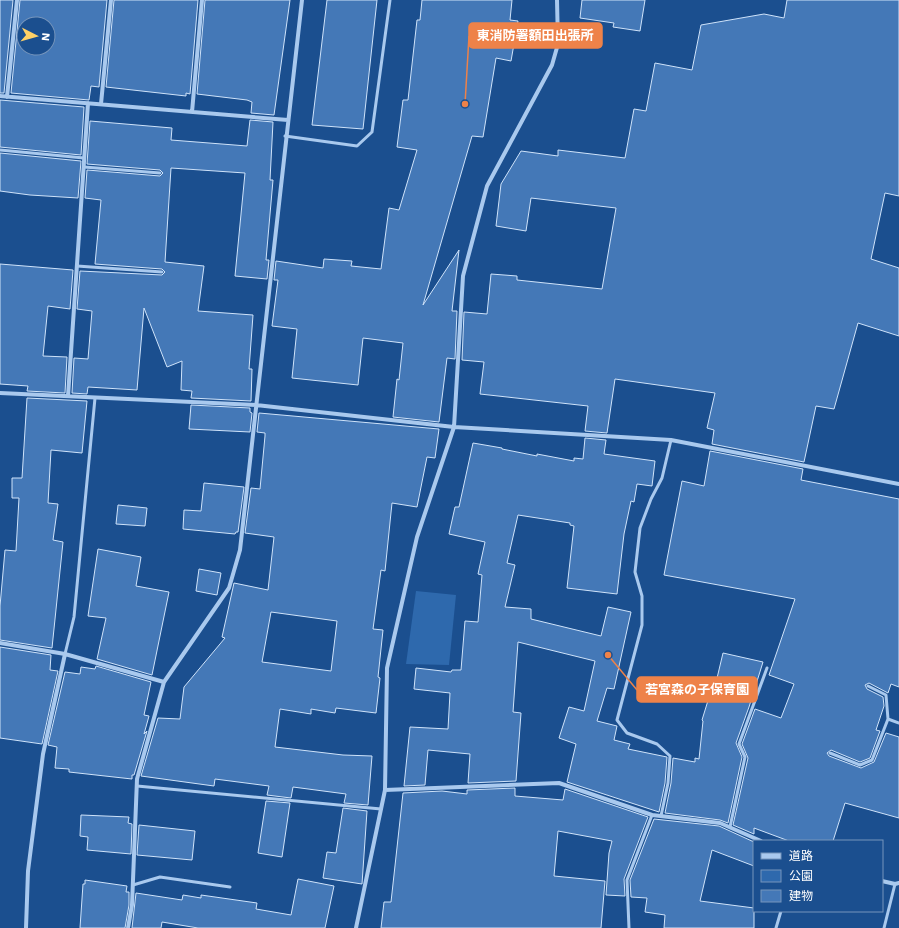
<svg xmlns="http://www.w3.org/2000/svg" width="899" height="928" font-family="'Work Sans','Noto Sans JP',sans-serif">
<rect width="100%" height="100%" fill="#1b4f8f"/>
<path fill="#2e69ad" d="M 416,591 L 456,595 L 449,665 L 406,664 Z"/>
<path fill="#4478b7" stroke="#cfe3fa" fill-rule="evenodd" d="M 0,0 L 13,0 L 4,93 L 0,93 Z
M 20,0 L 107,0 L 99,87 L 91,86 L 89,100 L 11,93 ZM 24,24 L 48,24 L 48,48 L 24,48 Z
M 114,0 L 198,0 L 190,94 L 186,93 L 186,96 L 106,87 Z
M 205,0 L 290,0 L 274,115 L 251,113 L 252,102 L 247,100 L 197,94 Z
M 327,0 L 377,0 L 363,129 L 312,125 Z
M 422,0 L 512,0 L 510,20 L 518,21 L 511,61 L 496,58 L 483,137 L 472,136 L 423,305 L 459,250 L 452,311 L 457,311 L 455,359 L 447,358 L 439,422 L 393,417 L 397,379 L 399,380 L 403,343 L 363,338 L 358,385 L 292,378 L 297,329 L 272,326 L 278,280 L 274,280 L 276,261 L 323,268 L 324,259 L 352,261 L 351,266 L 381,269 L 389,208 L 399,210 L 417,150 L 397,147 L 403,100 L 408,100 L 417,20 L 420,20 Z
M 582,0 L 645,0 L 640,31 L 613,27 L 614,23 L 580,18 Z
M 787,0 L 899,0 L 899,196 L 885,193 L 871,259 L 899,268 L 899,336 L 858,323 L 834,409 L 816,406 L 804,462 L 712,444 L 714,430 L 707,428 L 715,393 L 615,379 L 607,433 L 585,431 L 588,406 L 480,394 L 484,362 L 462,360 L 464,312 L 487,314 L 491,274 L 517,276 L 517,280 L 602,289 L 616,208 L 531,198 L 526,231 L 496,226 L 501,184 L 521,151 L 558,156 L 558,150 L 625,158 L 634,109 L 646,111 L 655,63 L 692,70 L 701,25 L 764,14 L 784,18 Z
M 0,100 L 84,107 L 81,155 L 0,147 Z
M 250,120 L 273,122 L 270,180 L 273,180 L 266,260 L 269,260 L 267,279 L 235,276 L 245,173 L 171,168 L 165,262 L 204,266 L 198,311 L 253,315 L 249,369 L 252,369 L 251,401 L 191,398 L 192,391 L 181,390 L 182,361 L 167,367 L 144,308 L 137,390 L 88,387 L 87,394 L 72,393 L 74,358 L 88,359 L 92,311 L 77,309 L 80,271 L 162,275 L 165,272 L 162,269 L 95,264 L 101,200 L 85,198 L 87,170 L 160,176 L 163,173 L 160,170 L 87,164 L 90,121 L 172,128 L 171,140 L 247,146 Z
M 0,153 L 81,161 L 78,198 L 30,195 L 0,191 Z
M 0,264 L 73,270 L 70,309 L 48,306 L 43,356 L 67,357 L 65,393 L 27,391 L 28,386 L 0,384 Z
M 27,398 L 87,401 L 82,453 L 51,450 L 48,503 L 58,504 L 53,540 L 63,542 L 52,648 L 0,640 L 0,606 L 5,550 L 16,551 L 19,498 L 12,498 L 12,478 L 22,478 Z
M 191,405 L 250,408 L 250,412 L 252,413 L 250,432 L 189,429 Z
M 259,413 L 439,429 L 435,458 L 427,457 L 417,507 L 392,503 L 385,571 L 381,570 L 373,629 L 383,630 L 378,677 L 380,678 L 376,713 L 336,708 L 335,713 L 311,709 L 311,714 L 280,709 L 275,747 L 343,755 L 372,756 L 368,805 L 344,803 L 346,794 L 293,787 L 291,798 L 267,795 L 269,786 L 215,779 L 214,786 L 141,776 L 158,718 L 180,719 L 184,687 L 225,638 L 222,637 L 234,583 L 268,590 L 274,537 L 245,533 L 251,488 L 260,489 L 265,436 L 265,433 L 257,432 ZM 271,612 L 337,621 L 331,671 L 262,662 Z
M 585,438 L 606,440 L 604,454 L 655,461 L 652,486 L 637,484 L 634,502 L 631,501 L 624,534 L 617,594 L 567,588 L 574,526 L 570,525 L 570,523 L 518,515 L 507,563 L 515,565 L 505,607 L 531,609 L 531,619 L 601,636 L 608,607 L 631,612 L 614,689 L 607,688 L 597,721 L 617,726 L 614,740 L 630,744 L 628,749 L 667,757 L 665,783 L 659,812 L 567,782 L 576,744 L 559,738 L 569,707 L 584,711 L 595,661 L 518,642 L 513,712 L 521,713 L 516,781 L 468,783 L 470,754 L 428,750 L 425,785 L 404,786 L 410,727 L 448,729 L 450,693 L 414,689 L 416,668 L 451,672 L 452,670 L 461,670 L 465,621 L 478,622 L 482,575 L 478,574 L 485,542 L 449,534 L 455,507 L 459,507 L 473,443 L 502,448 L 502,449 L 537,456 L 537,454 L 574,461 L 574,458 L 583,459 Z
M 710,451 L 803,469 L 801,480 L 899,499 L 899,687 L 891,684 L 888,693 L 869,683 L 865,685 L 867,689 L 883,697 L 884,706 L 876,730 L 880,731 L 870,758 L 860,762 L 831,750 L 827,753 L 829,756 L 861,768 L 874,762 L 886,733 L 899,737 L 899,818 L 845,803 L 833,841 L 789,841 L 754,828 L 754,834 L 733,825 L 748,758 L 742,744 L 755,709 L 781,718 L 794,684 L 769,675 L 795,599 L 664,575 L 682,481 L 704,486 Z
M 204,483 L 244,487 L 238,532 L 236,532 L 235,534 L 183,529 L 184,510 L 201,511 Z
M 118,505 L 147,508 L 145,526 L 116,524 Z
M 98,549 L 141,557 L 136,586 L 169,592 L 152,675 L 97,659 L 106,618 L 88,616 Z
M 199,569 L 221,573 L 217,595 L 196,591 Z
M 0,647 L 51,655 L 50,670 L 58,671 L 42,744 L 0,738 Z
M 723,653 L 763,662 L 749,707 L 736,743 L 742,757 L 728,823 L 720,820 L 665,813 L 671,783 L 673,758 L 695,762 L 695,758 L 699,759 L 703,721 L 702,720 L 710,694 L 713,695 Z
M 96,666 L 151,682 L 144,715 L 149,716 L 144,734 L 147,731 L 134,775 L 132,775 L 132,779 L 69,772 L 69,769 L 55,768 L 57,747 L 48,745 L 65,672 L 80,674 L 81,667 L 95,669 Z
M 515,788 L 515,796 L 563,800 L 565,789 L 648,817 L 624,879 L 625,896 L 606,895 L 609,853 L 612,841 L 558,831 L 554,876 L 605,881 L 601,928 L 381,928 L 384,902 L 391,902 L 403,793 L 442,791 L 467,794 L 467,790 Z
M 266,801 L 290,803 L 282,857 L 258,853 Z
M 343,808 L 367,811 L 362,884 L 323,878 L 327,852 L 336,853 Z
M 81,815 L 129,817 L 128,823 L 132,824 L 131,854 L 87,850 L 88,837 L 80,836 Z
M 654,819 L 719,826 L 754,842 L 754,866 L 712,850 L 700,901 L 754,908 L 754,928 L 664,928 L 665,915 L 645,912 L 647,898 L 631,897 L 630,880 Z
M 139,825 L 195,831 L 192,860 L 137,855 Z
M 298,879 L 334,886 L 325,928 L 198,928 L 162,922 L 161,928 L 132,928 L 136,893 L 182,900 L 183,895 L 201,898 L 201,895 L 257,903 L 256,909 L 291,915 Z
M 85,880 L 127,886 L 126,892 L 129,892 L 129,905 L 125,928 L 80,928 L 83,884 L 85,884 Z"/>
<g fill="none" stroke-linecap="round" stroke-linejoin="round">
<path stroke="#a9c9ee" stroke-width="3" d="M 285,136 L 357,146 L 372,132 L 390,0
M 0,150 L 84,158
M 84,167 L 160,173
M 77,266 L 162,272
M 65,654 L 74,617 L 95,398
M 888,719 L 899,723
M 830,753 L 860,765 L 872,760 L 888,719 L 886,695 L 868,686
M 137,786 L 381,809
M 661,816 L 668,783 L 670,756 L 657,744 L 627,733 L 617,720 L 642,625 L 642,596 L 635,572 L 640,528 L 651,499 L 662,478 L 671,440
M 730,827 L 745,757 L 739,744 L 767,668
M 133,885 L 160,877 L 230,887
M 629,928 L 627,880 L 652,815
M 776,928 L 781,911
M 884,928 L 895,884"/>
<path stroke="#a9c9ee" stroke-width="4" d="M 0,96 L 288,120
M 7,97 L 17,0
M 101,104 L 111,0
M 192,112 L 202,0
M 0,393 L 256,405 L 454,427 L 671,440 L 899,484
M 68,396 L 88,103
M 0,643 L 65,654 L 164,682
M 385,790 L 559,783 L 652,815 L 720,823 L 761,841
M 882,881 L 895,884 L 899,883
M 26,928 L 28,871 L 43,754 L 65,654
M 128,928 L 132,905 L 137,779 L 164,682 L 229,588 L 240,550 L 302,0
M 356,928 L 385,790 L 387,668 L 417,537 L 454,427 L 463,276 L 487,186 L 552,65 L 558,44 L 557,0"/>
</g>
<path fill="none" stroke="#ee8249" stroke-width="1.5" d="M465 104L469 36M608 655L637 690"/>
<g fill="#ee8249" stroke="#1b4f8f" stroke-width="1.5">
<circle cx="465" cy="104" r="4"/>
<circle cx="608" cy="655" r="4"/>
</g>
<g fill="#ee8249" stroke="#ee8249" stroke-width="1.5">
<rect x="469" y="23" width="133" height="25" rx="4"/>
<rect x="637" y="677" width="120" height="25" rx="4"/>
</g>
<g font-size="13" text-anchor="middle" font-weight="bold" fill="#fff">
<text x="535" y="40">東消防署額田出張所</text>
<text x="697" y="694">若宮森の子保育園</text>
</g>
<rect x="753" y="840" width="130" height="72" fill="#1b4f8f" stroke="#7695bc"/>
<rect x="761" y="853" width="20" height="6" fill="#a9c9ee" stroke="#7695bc"/>
<text x="789" y="860" font-size="12" fill="#ffffff">道路</text>
<rect x="761" y="870" width="20" height="12" fill="#2e69ad" stroke="#7695bc"/>
<text x="789" y="880" font-size="12" fill="#ffffff">公園</text>
<rect x="761" y="890" width="20" height="12" fill="#4478b7" stroke="#7695bc"/>
<text x="789" y="900" font-size="12" fill="#ffffff">建物</text>
<g transform="translate(36 36) rotate(96)"><circle r="19" fill="#1b4f8f" stroke="#7695bc"/>
<path d="M0-3L7 15L0 10L-7 15Z" fill="#ffd166"/>
<text y="-6" font-size="11" font-weight="bold" text-anchor="middle" fill="#ffffff">N</text>
</g>
</svg>
